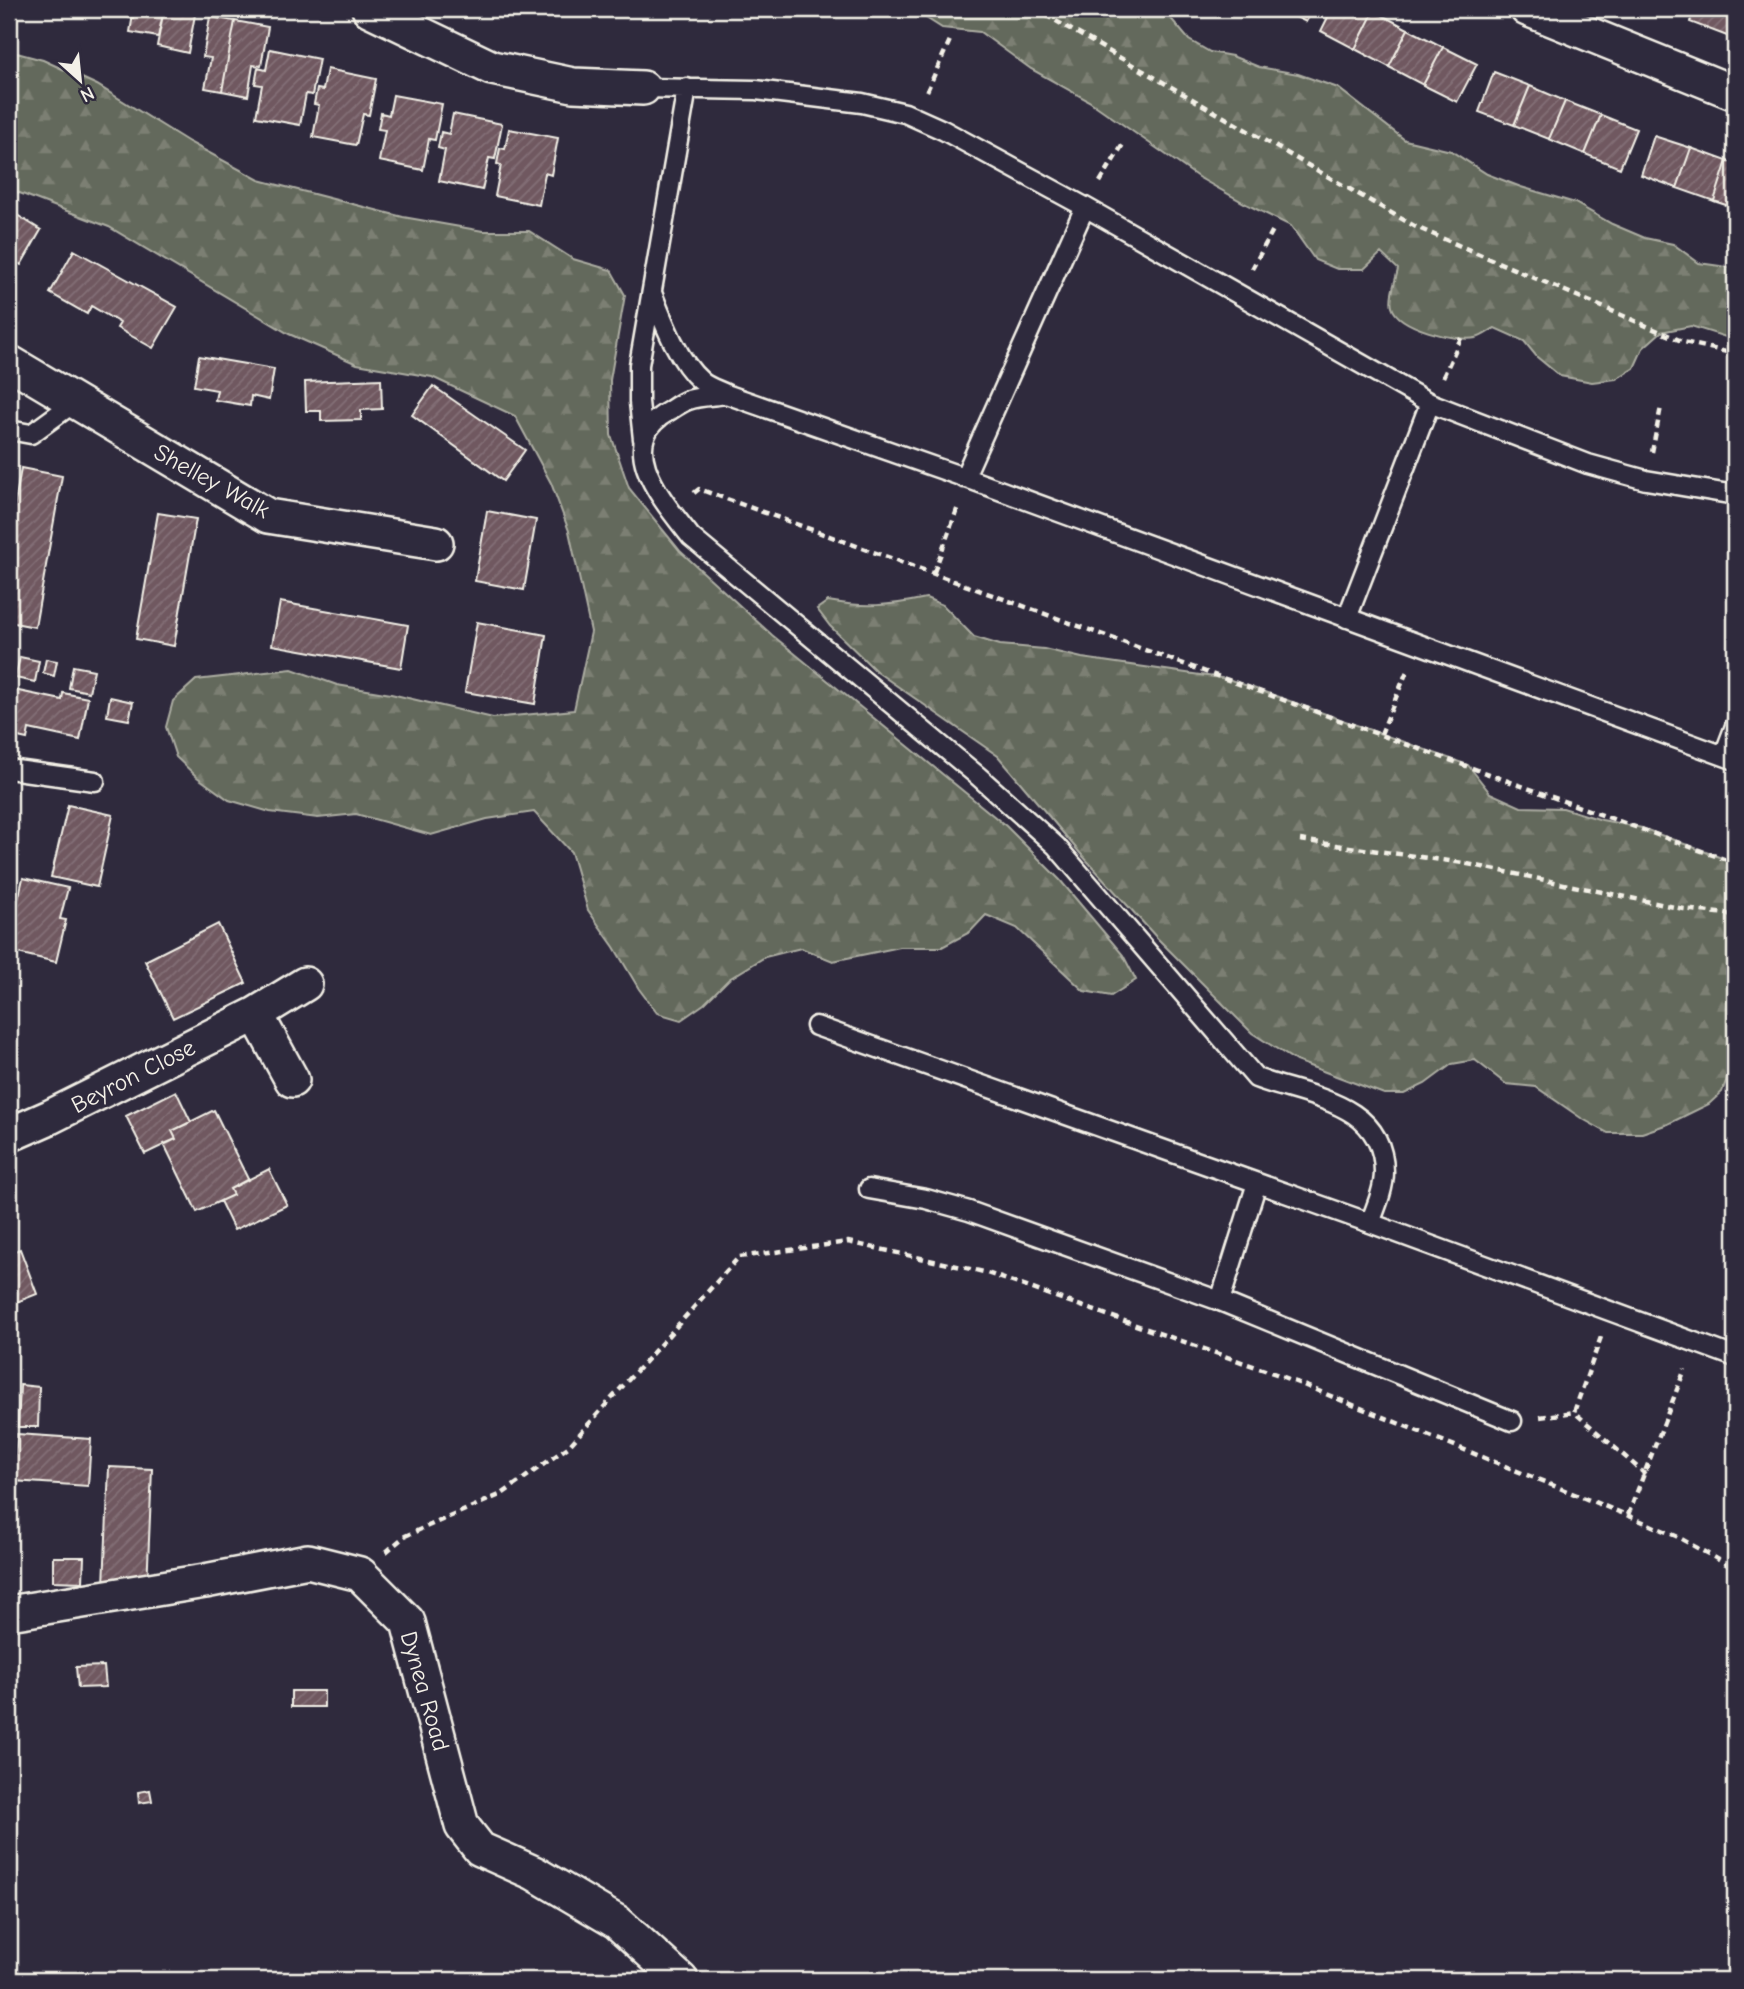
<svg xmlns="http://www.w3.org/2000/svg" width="1744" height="1989" font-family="'Comic Neue',sans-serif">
<defs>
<pattern id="forest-firs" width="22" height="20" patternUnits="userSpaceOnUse" patternTransform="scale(1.75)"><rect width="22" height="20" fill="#64695c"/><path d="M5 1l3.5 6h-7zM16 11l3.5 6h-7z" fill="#7b7f73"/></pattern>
<pattern id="building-hatch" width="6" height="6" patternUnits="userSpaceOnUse" patternTransform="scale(1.75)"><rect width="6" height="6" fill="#6f5860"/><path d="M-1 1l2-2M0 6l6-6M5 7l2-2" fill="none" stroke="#847077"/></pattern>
</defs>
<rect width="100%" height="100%" fill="#2f2a3d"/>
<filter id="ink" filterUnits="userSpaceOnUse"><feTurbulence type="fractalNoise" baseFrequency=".0143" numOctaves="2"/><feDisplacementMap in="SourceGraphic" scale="14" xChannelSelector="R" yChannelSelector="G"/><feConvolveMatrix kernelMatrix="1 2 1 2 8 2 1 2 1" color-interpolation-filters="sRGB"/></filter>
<g filter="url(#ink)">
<path fill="url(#forest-firs)" stroke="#acada2" stroke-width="2" d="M 912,9 L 1155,9 L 1169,16 L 1189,40 L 1210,52 L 1232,56 L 1259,67 L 1298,74 L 1338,88 L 1405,140 L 1451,151 L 1487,174 L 1521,187 L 1575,203 L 1612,224 L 1645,238 L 1673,244 L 1699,263 L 1735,268 L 1735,340 L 1691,326 L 1661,332 L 1643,348 L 1634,368 L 1616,379 L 1592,382 L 1560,376 L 1537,357 L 1524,341 L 1495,328 C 1489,331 1482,337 1476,338 C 1456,342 1398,328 1392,307 C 1389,296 1396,280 1398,269 L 1381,253 L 1364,269 L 1337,269 L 1315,260 L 1291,226 L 1248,205 L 1198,177 L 1089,101 L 1031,69 L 980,32 L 942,28 Z
M 9,51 L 43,60 L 97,85 L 189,142 L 259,180 L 403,217 L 483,231 L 529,231 L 573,259 L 611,270 L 625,295 L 610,380 L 611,435 L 629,488 L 680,551 L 772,635 L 1006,826 L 1060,880 L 1123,955 L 1136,980 L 1111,996 L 1084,991 L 1017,928 L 986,915 L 970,932 L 942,947 L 900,947 L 833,961 L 801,948 L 765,957 L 729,979 L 704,1004 L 681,1020 L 657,1013 L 639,989 L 614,947 L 588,910 L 571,852 L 534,812 L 487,819 L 431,835 L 356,814 L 318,818 L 270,812 L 229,800 L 197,777 L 176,757 L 166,727 L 173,701 L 196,680 L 292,669 L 337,685 L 391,694 L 493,718 L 574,710 L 591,632 L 569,531 L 551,483 L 515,416 L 432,377 L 357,364 L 289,334 L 109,227 L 9,189 Z
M 926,598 L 943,605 L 974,637 L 1000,645 L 1044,649 L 1082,658 L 1228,679 L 1468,765 L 1490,793 L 1521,807 L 1563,808 L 1602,820 L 1642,828 L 1735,863 L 1735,1057 L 1722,1092 L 1709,1104 L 1668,1124 L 1642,1133 L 1608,1133 L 1581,1118 L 1536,1087 L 1506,1084 L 1475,1060 L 1452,1064 L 1425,1084 L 1404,1094 L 1384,1094 L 1296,1061 L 1252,1033 L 1157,938 L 1080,853 L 998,756 L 877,672 L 830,626 L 817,609 L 828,601 C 865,608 889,606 926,598 Z"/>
<path fill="url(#building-hatch)" stroke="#f4f1e8" stroke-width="2" d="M 101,9 L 134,9 L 133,18 L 100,12 Z
M 134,9 L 164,9 L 158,37 L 130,32 Z
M 164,9 L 196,9 L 188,53 L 157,46 Z
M 1280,9 L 1313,9 L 1306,22 Z
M 1332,9 L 1369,9 L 1374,11 L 1355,49 L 1321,31 Z
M 1694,9 L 1735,9 L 1735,39 L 1690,22 Z
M 1374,11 L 1408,29 L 1389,67 L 1355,49 Z
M 210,17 L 235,21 L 222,91 L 205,88 L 211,58 L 203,57 Z
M 235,21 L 268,27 L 261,66 L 253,65 L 248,96 L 222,91 Z
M 1408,29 L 1443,47 L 1423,85 L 1389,67 Z
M 1443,47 L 1477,64 L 1457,102 L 1423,85 Z
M 270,49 L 319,59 L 312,95 L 306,94 L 300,125 L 256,117 L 262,85 L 255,84 L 258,68 L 266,70 Z
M 327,69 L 376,79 L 369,115 L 363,114 L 356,145 L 313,137 L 319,105 L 314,104 L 317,89 L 323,90 Z
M 1494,72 L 1530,86 L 1514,125 L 1479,112 Z
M 1530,86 L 1565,101 L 1549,139 L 1514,125 Z
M 393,95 L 442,104 L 435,140 L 429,139 L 423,170 L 379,161 L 385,130 L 378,129 L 381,113 L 389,115 Z
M 1565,101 L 1601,115 L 1585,154 L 1549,139 Z
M 453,114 L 502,124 L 495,159 L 489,158 L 482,190 L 439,181 L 445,150 L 438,148 L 441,132 L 449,134 Z
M 1601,115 L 1636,129 L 1620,168 L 1585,154 Z
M 509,129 L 558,138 L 551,175 L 545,173 L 539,205 L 495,196 L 501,165 L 497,164 L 500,148 L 505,149 Z
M 1654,136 L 1691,148 L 1677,188 L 1641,175 Z
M 1691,148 L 1727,161 L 1714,201 L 1677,188 Z
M 1727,161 L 1735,164 L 1735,208 L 1714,201 Z
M 9,210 L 41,230 L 21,265 L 9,258 Z
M 74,250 L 177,307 L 153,348 L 117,328 L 120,323 L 91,306 L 87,314 L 50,293 Z
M 199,356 L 274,369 L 269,400 L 251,396 L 250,406 L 215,400 L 217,390 L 194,386 Z
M 381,379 L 382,409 L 361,410 L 361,420 L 321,421 L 321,411 L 306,411 L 305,382 Z
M 433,386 L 525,450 L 503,481 L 412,415 Z
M 21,468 L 62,476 L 35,627 L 9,622 L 9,539 Z
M 487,511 L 536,520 L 524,590 L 475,581 Z
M 158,513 L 196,519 L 174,646 L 136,639 Z
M 280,602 L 408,625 L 401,668 L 272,645 Z
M 477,622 L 546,635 L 535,704 L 465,692 Z
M 20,657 L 39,661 L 35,682 L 15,678 Z
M 46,659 L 57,661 L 54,676 L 43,673 Z
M 73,666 L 94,670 L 89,692 L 69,688 Z
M 9,689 L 62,700 L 63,693 L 88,698 L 80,740 L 29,729 L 27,739 L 9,735 Z
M 110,697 L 133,702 L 129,720 L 107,716 Z
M 68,805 L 113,815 L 97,887 L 51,877 Z
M 23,878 L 68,888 L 60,919 L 66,920 L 56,962 L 9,951 L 9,939 Z
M 218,924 L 246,983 L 173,1018 L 145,961 Z
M 176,1091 L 191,1122 L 172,1131 L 176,1139 L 145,1154 L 126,1116 Z
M 214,1110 L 248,1179 L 230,1189 L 233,1195 L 197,1212 L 164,1144 L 176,1139 L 172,1131 Z
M 269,1169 L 287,1205 L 234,1230 L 220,1201 L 233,1195 L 230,1189 Z
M 20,1249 L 37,1294 L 9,1305 L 9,1253 Z
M 20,1385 L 39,1387 L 38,1427 L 18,1427 Z
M 17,1434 L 91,1439 L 88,1486 L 13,1481 Z
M 109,1467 L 152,1469 L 147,1587 L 104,1585 Z
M 53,1557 L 84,1557 L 83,1582 L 53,1581 Z
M 104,1666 L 106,1687 L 78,1688 L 76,1667 Z
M 291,1691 L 324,1691 L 324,1707 L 291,1707 Z
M 150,1790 L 152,1801 L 139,1803 L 138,1792 Z"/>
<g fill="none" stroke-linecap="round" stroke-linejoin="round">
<defs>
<path id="lane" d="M 643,88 L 756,90 L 862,103 L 905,113 L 943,130 L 1085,207 L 1430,403 L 1588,464 L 1646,480 L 1735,495
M 652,293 C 663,321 678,361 701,381 C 707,387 718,390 726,394
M 9,430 L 31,434 L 75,402
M 643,439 L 639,402 L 639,365 L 687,88
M 964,478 L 1085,207
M 1347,618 L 1430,403
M 1724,755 L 1735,726
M 9,769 L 95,781
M 816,1026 L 1370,1223 L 1735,1357
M 869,1189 L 926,1199 L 969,1211 L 1220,1301 L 1512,1421
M 1370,1223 C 1376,1207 1384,1189 1384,1172 C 1384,1101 1305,1097 1256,1078 L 1056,846 L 978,776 L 691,537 C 664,502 611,443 669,411 C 675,407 682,402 688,400 C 700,396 714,396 726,394 L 969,479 L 1735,760
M 1220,1301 L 1257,1183"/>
<path id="street" d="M 369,9 L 492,68 L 573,85 L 643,88
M 1527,9 L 1735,93
M 9,362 L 268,516 L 436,543
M 256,1014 L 292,1080
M 9,1135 L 50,1117 L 256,1014 L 305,984
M 9,1613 L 205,1581 L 308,1561 L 360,1574 L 408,1622 L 462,1826 L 480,1849 L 534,1873 L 617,1922 L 681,1980"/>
</defs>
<use href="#lane" stroke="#f4f1e8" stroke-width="23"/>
<use href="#street" stroke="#f4f1e8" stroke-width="38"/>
<path stroke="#f4f1e8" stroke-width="4.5" stroke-dasharray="7 5" stroke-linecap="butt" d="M 1035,9 L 1416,227 L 1684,342 L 1735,354
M 927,91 L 951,38
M 1100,182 L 1125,141
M 1252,269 L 1273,230
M 1443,377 L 1461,338
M 1652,452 L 1661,407
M 694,493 L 699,489 L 1735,863
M 934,572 L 958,507
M 1381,734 L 1407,671
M 1300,840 L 1463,863 L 1684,909 L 1735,915
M 1601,1337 L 1574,1412 L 1645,1474
M 1540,1417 L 1574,1412
M 1628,1515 L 1685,1369
M 386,1552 L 405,1536 L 502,1494 L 568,1447 L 739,1257 L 848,1242 L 984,1272 L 1276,1374 L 1634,1518 L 1676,1536 L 1735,1569"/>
<use href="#lane" stroke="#2f2a3d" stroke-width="18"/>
<use href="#street" stroke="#2f2a3d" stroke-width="33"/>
</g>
</g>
<g text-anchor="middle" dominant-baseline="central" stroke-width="5" stroke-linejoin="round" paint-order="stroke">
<g font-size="24" fill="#f4f1e8" stroke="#2f2a3d">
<text transform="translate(212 481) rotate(29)">Shelley Walk</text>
<text transform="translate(133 1076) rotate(-27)">Beyron Close</text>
<text transform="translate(425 1691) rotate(74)">Dynea Road</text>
</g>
</g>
<rect width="1744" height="1989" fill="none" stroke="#2f2a3d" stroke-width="35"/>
<rect x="18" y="18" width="1709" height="1954" fill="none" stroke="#f4f1e8" stroke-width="2.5" filter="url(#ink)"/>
<g transform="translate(80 80) rotate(153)" stroke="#2f2a3d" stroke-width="5" paint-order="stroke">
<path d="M0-5L12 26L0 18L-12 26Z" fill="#f4f1e8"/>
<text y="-10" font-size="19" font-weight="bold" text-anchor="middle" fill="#f4f1e8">N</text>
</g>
</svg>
